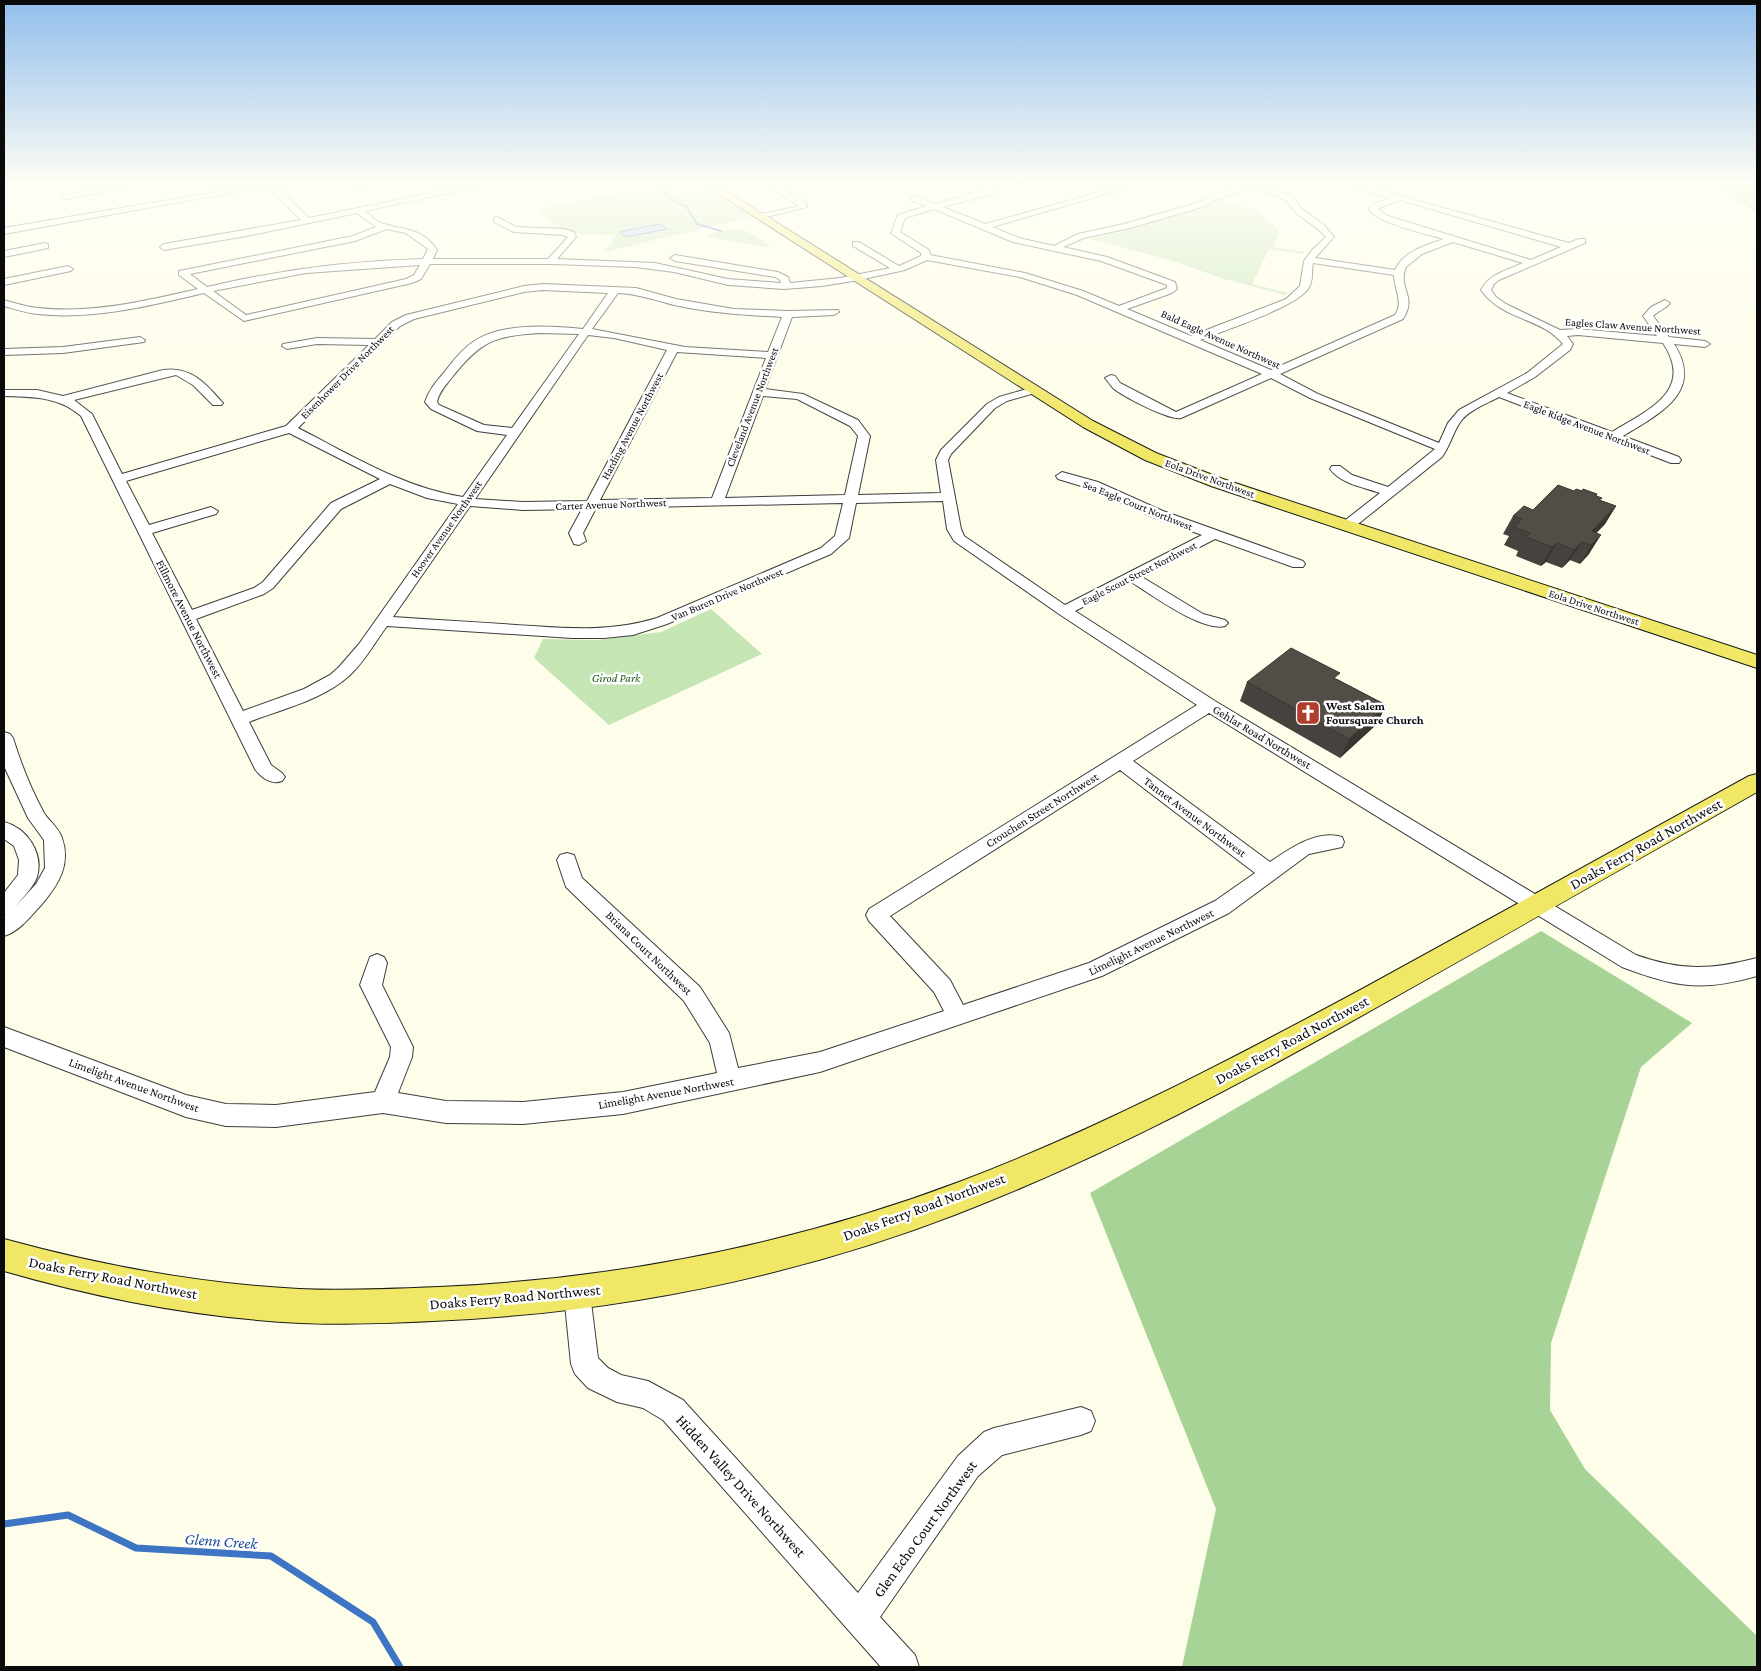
<svg xmlns="http://www.w3.org/2000/svg" width="1761" height="1671" font-family="'Crimson Pro',serif">
<rect width="100%" height="100%" fill="#fefde9"/>
<path fill="#c5e5b5" d="M 647,187 L 705,187 L 751,217 L 604,252 L 617,235 L 578,234 L 568,230 L 548,227 L 557,225 L 534,210 Z
M 1219,201 L 1240,207 L 1252,207 L 1278,229 L 1279,233 L 1273,247 L 1304,252 L 1303,254 L 1269,249 L 1252,284 L 1288,293 L 1285,295 L 1224,279 L 1173,261 L 1090,239 L 1132,229 L 1208,206 Z
M 729,229 L 745,230 L 770,246 L 765,247 L 706,236 Z
M 711,609 L 762,654 L 609,725 L 534,658 L 543,639 L 598,640 L 661,632 Z"/>
<path fill="#a7d496" d="M 1717,187 L 1757,187 L 1757,213 Z
M 1541,931 L 1692,1023 L 1641,1067 L 1551,1343 L 1550,1410 L 1585,1469 L 1757,1636 L 1757,1667 L 1182,1667 L 1216,1509 L 1090,1193 Z"/>
<path fill="#b1cef1" stroke="#3d75c4" d="M 660,224 L 667,229 L 627,237 L 619,232 Z"/>
<g fill="none" stroke-linecap="round" stroke-linejoin="round">
<path stroke="#3d75c4" stroke-width="2" d="M 658,187 L 677,203 L 686,206 L 697,224 L 721,231"/>
<path stroke="#3d75c4" stroke-width="7" d="M 4,1524 L 68,1515 L 136,1548 L 271,1556 L 373,1622 L 400,1667"/>
<defs>
<path id="minor" d="M 111,187 L 130,187 L 65,199 L 61,197 L 65,195 Z
M 244,187 L 263,187 L 4,234 L 4,228 Z
M 269,187 L 278,187 L 309,218 L 461,187 L 477,187 L 365,211 C 370,215 375,221 381,223 C 403,231 421,226 437,250 L 433,259 L 548,259 L 568,237 L 563,235 L 514,232 L 494,222 L 494,218 L 497,217 L 516,227 L 564,229 L 574,232 L 576,237 L 557,259 L 655,263 L 728,279 L 781,283 L 780,280 L 775,277 L 675,261 L 670,258 L 675,255 L 778,272 L 788,277 L 790,283 L 840,278 L 890,268 L 853,246 L 853,242 L 859,242 L 899,266 L 921,256 L 921,253 L 891,233 L 898,215 L 927,206 L 911,200 L 910,198 L 914,196 L 935,204 L 992,187 L 1002,187 L 991,194 L 943,207 L 985,224 L 1118,187 L 1131,187 L 992,227 L 1019,238 L 1054,246 L 1078,234 L 1124,224 L 1200,202 C 1216,193 1234,187 1252,187 L 1216,200 L 1206,206 L 1130,228 L 1084,238 L 1063,247 L 1107,257 L 1175,282 L 1177,289 L 1172,293 L 1127,309 L 1191,336 L 1286,299 L 1300,286 L 1304,261 L 1312,250 L 1326,237 L 1318,229 L 1296,213 L 1287,201 L 1255,187 L 1266,187 L 1293,197 L 1302,209 L 1324,225 L 1334,237 L 1315,258 L 1395,270 C 1403,251 1427,245 1444,239 C 1427,234 1376,223 1369,209 L 1373,204 L 1392,198 L 1352,187 L 1368,187 L 1569,243 L 1579,239 L 1585,239 L 1585,243 L 1499,280 L 1494,284 L 1491,290 L 1496,297 L 1506,304 L 1560,330 L 1578,329 L 1657,336 L 1643,316 L 1651,307 L 1665,300 L 1670,303 C 1665,309 1658,311 1653,316 L 1669,337 L 1705,341 L 1710,344 L 1705,347 L 1674,344 C 1705,392 1659,414 1623,436 L 1679,457 L 1681,460 L 1679,463 L 1671,463 L 1499,397 C 1486,404 1469,410 1461,421 C 1453,432 1450,446 1442,457 L 1353,528 L 1343,528 L 1341,525 L 1343,522 L 1380,493 C 1363,487 1341,484 1330,469 L 1332,466 L 1340,466 L 1352,475 L 1388,487 L 1435,449 L 1310,398 L 1271,378 L 1181,418 C 1170,421 1122,396 1113,388 C 1110,385 1108,381 1105,378 L 1111,375 L 1115,376 L 1120,383 L 1176,412 L 1262,374 L 1077,295 L 1020,277 L 927,260 L 905,270 L 859,280 L 822,286 L 784,289 L 728,285 L 674,272 L 635,267 L 553,264 L 430,264 L 421,279 L 412,283 L 244,321 L 204,293 C 149,306 93,320 37,314 C 26,313 15,309 4,306 L 4,300 C 15,303 26,307 38,308 C 92,314 145,301 198,289 L 179,275 L 179,271 L 353,236 L 376,227 L 357,213 L 252,235 L 164,250 L 160,247 L 164,244 L 301,220 ZM 1400,200 L 1561,247 L 1531,260 L 1388,216 L 1377,209 ZM 934,209 L 1013,242 L 1101,261 L 1167,285 L 1167,288 L 1119,306 L 1083,291 L 1025,273 L 930,255 L 929,250 L 900,232 L 905,218 ZM 387,229 L 406,233 L 428,249 L 423,259 C 350,261 278,270 207,287 L 190,274 L 355,241 ZM 1453,242 L 1523,263 C 1507,270 1489,274 1481,290 C 1503,321 1541,317 1563,344 L 1527,373 L 1459,410 L 1448,423 L 1439,443 L 1318,394 L 1280,374 L 1403,319 C 1418,296 1397,289 1406,267 L 1422,254 ZM 1313,263 L 1394,275 C 1394,289 1404,302 1395,315 L 1271,370 L 1200,340 C 1225,330 1294,308 1308,289 C 1314,281 1311,272 1313,263 ZM 420,265 L 414,275 L 406,279 L 246,315 L 213,291 L 306,273 ZM 1578,335 L 1663,343 C 1695,391 1648,410 1612,432 L 1507,393 L 1535,377 L 1570,350 L 1573,344 L 1567,336 Z
M 351,187 L 367,187 L 363,189 Z
M 770,187 L 780,187 L 806,202 L 807,207 L 758,219 L 758,215 L 799,206 Z
M 45,243 L 48,244 L 48,248 L 4,257 L 4,251 Z
M 68,266 L 73,269 L 71,271 L 4,285 L 4,279 Z
M 543,284 L 636,288 L 676,299 L 734,309 L 788,311 L 838,310 L 839,312 L 834,315 L 792,317 L 765,389 L 803,394 L 858,420 L 870,436 L 858,495 L 941,493 L 936,460 L 941,450 L 987,404 L 999,397 L 1034,387 L 1038,388 L 1040,390 L 1038,392 L 1007,401 L 995,408 L 951,454 L 948,460 L 961,529 L 964,536 L 1065,605 L 1202,535 L 1153,517 L 1088,488 L 1058,479 L 1056,476 L 1062,472 L 1098,482 L 1163,511 L 1303,561 L 1305,564 L 1303,567 L 1293,567 L 1215,539 L 1142,577 L 1203,614 L 1225,620 L 1228,623 L 1225,626 C 1202,632 1152,595 1131,582 L 1075,611 L 1215,701 L 1636,955 C 1681,971 1711,970 1757,958 L 1757,976 C 1701,992 1675,987 1622,967 L 1209,713 L 1133,761 L 1270,862 C 1289,849 1317,829 1342,837 L 1344,842 L 1342,847 L 1309,854 L 1229,913 L 1102,976 L 820,1072 L 623,1114 L 523,1124 L 446,1123 L 383,1113 L 276,1127 L 226,1126 L 186,1117 L 4,1047 L 4,1027 L 186,1095 L 226,1104 L 276,1105 L 375,1092 L 390,1057 L 391,1047 L 360,985 L 370,957 L 377,954 L 384,957 L 387,963 L 382,985 L 413,1047 L 412,1057 L 398,1093 L 446,1101 L 523,1102 L 623,1092 L 717,1073 L 710,1043 L 684,1001 L 566,887 L 557,860 L 560,855 L 567,853 L 574,855 L 582,878 L 700,987 L 729,1033 L 738,1068 L 820,1052 L 944,1011 L 934,992 L 869,921 L 866,915 L 869,909 L 1197,705 L 1059,614 L 954,541 L 947,529 L 943,501 L 856,503 L 849,538 L 831,554 L 667,624 L 633,635 L 604,638 L 572,638 L 387,626 C 375,642 365,661 350,675 C 323,700 282,709 249,722 L 271,765 L 282,773 L 285,777 L 282,781 C 272,785 261,778 255,769 L 81,416 C 58,396 32,397 4,396 L 4,390 L 37,390 L 63,396 L 163,370 C 189,366 205,382 221,401 L 223,403 L 221,405 L 213,405 L 193,385 L 176,375 L 74,400 L 92,414 L 122,474 L 286,426 L 369,345 L 317,344 L 287,349 L 282,346 L 283,344 L 317,338 L 375,339 L 392,322 L 406,315 L 524,286 ZM 543,290 L 608,293 L 583,329 C 549,326 503,322 473,342 C 462,349 454,360 446,370 C 438,380 429,389 425,402 L 431,409 L 477,431 L 507,435 L 463,497 C 404,488 351,455 298,428 L 400,326 L 414,319 L 524,292 ZM 618,293 C 638,294 655,300 674,305 C 710,313 746,315 782,317 L 768,352 L 685,347 L 592,329 ZM 540,333 L 579,334 L 512,428 L 484,425 L 439,405 L 437,402 C 439,391 447,384 453,376 C 482,340 495,336 540,333 ZM 588,335 L 614,338 L 667,350 L 587,501 L 523,502 L 475,499 ZM 677,352 L 766,358 L 712,498 L 600,500 ZM 763,396 L 797,399 L 850,426 L 858,436 L 845,495 L 725,498 ZM 289,433 L 380,479 L 331,503 L 263,582 L 254,588 L 192,610 L 152,533 L 216,514 L 218,511 L 211,507 L 149,525 L 126,481 ZM 390,484 L 427,498 L 458,504 L 359,644 L 339,667 L 330,675 L 304,689 L 243,711 L 196,619 L 264,594 L 273,588 L 341,509 ZM 843,503 L 835,536 L 821,548 L 657,618 C 608,633 566,628 516,625 C 475,622 434,620 393,617 L 470,506 L 523,510 L 582,509 L 569,533 L 574,544 L 579,545 L 586,541 L 583,533 L 596,508 ZM 1120,770 L 1255,873 L 1215,901 L 1089,963 L 963,1005 L 950,980 L 890,916 Z
M 140,337 L 145,340 L 144,342 L 63,353 L 4,355 L 4,349 L 63,347 Z
M 4,732 L 10,734 L 13,738 C 21,764 31,789 44,813 C 49,821 59,828 62,838 C 71,864 59,884 42,904 C 31,916 20,931 4,936 L 4,916 L 6,914 L 4,915 L 4,893 L 18,875 L 19,860 L 14,846 L 4,839 L 4,822 C 27,828 44,853 37,877 C 33,888 22,898 16,906 L 36,884 L 45,868 L 44,840 L 28,818 L 4,766 Z
M 577,1281 L 586,1285 L 590,1294 L 598,1358 L 608,1368 L 621,1375 L 648,1381 L 683,1400 L 858,1593 L 958,1456 L 984,1432 L 994,1428 L 1081,1407 L 1091,1411 L 1095,1421 L 1091,1431 L 1081,1435 L 1002,1455 L 978,1476 L 880,1617 L 915,1655 L 919,1667 L 881,1667 L 663,1420 L 643,1408 L 617,1402 L 588,1388 L 575,1374 L 571,1364 L 564,1294 L 568,1285 Z"/>
<path id="major" d="M 708,187 L 720,187 L 1093,421 L 1156,453 L 1223,479 L 1757,655 L 1757,668 L 1211,486 L 1145,460 L 1083,427 Z
M 1757,774 L 1757,792 C 1634,862 1511,932 1388,1001 C 1248,1080 1107,1156 957,1214 C 788,1279 613,1313 433,1321 C 389,1323 345,1325 301,1323 C 201,1318 100,1299 4,1271 L 4,1239 C 99,1265 200,1284 299,1289 C 345,1291 392,1289 439,1287 C 617,1279 792,1245 959,1182 C 1099,1129 1232,1059 1364,988 C 1492,918 1620,847 1749,776 Z"/>
</defs>
<use href="#minor" stroke="#3d3d3d" stroke-width="2"/>
<use href="#major" stroke="#1b1b1b" stroke-width="2"/>
<use href="#minor" fill="#fff" fill-rule="evenodd"/>
<use href="#major" fill="#f0e766" fill-rule="evenodd"/>
</g>
<path fill="#47423d" d="M 1574,491 L 1596,496 L 1600,500 L 1616,506 L 1605,524 L 1596,533 L 1589,554 L 1580,564 L 1570,560 L 1562,568 L 1546,562 L 1541,566 L 1516,556 L 1518,551 L 1504,545 L 1509,536 L 1503,534 L 1513,516 L 1533,510 Z
M 1337,679 L 1386,705 L 1377,724 L 1340,758 L 1240,701 L 1247,682 Z"/>
<path fill="#393632" d="M 1616,506 L 1605,524 L 1586,544 L 1592,531 Z
M 1601,535 L 1589,554 L 1580,564 L 1591,545 Z
M 1582,542 L 1570,560 L 1562,568 L 1574,550 Z
M 1557,543 L 1546,562 L 1541,566 L 1552,547 Z
M 1386,705 L 1377,724 L 1340,758 L 1349,739 Z"/>
<path fill="#524d47" stroke="#393632" d="M 1558,485 L 1574,491 L 1576,489 L 1582,491 L 1583,489 L 1597,494 L 1596,496 L 1602,498 L 1599,500 L 1616,506 L 1592,531 L 1601,535 L 1591,545 L 1582,542 L 1574,550 L 1557,543 L 1552,547 L 1526,537 L 1530,533 L 1514,527 L 1522,519 L 1513,516 L 1524,506 L 1533,510 Z
M 1291,648 L 1340,673 L 1334,678 L 1386,705 L 1349,739 L 1247,682 Z"/>
<linearGradient id="sky" x2="0" y2="1"><stop stop-color="#92beec"/><stop offset="0.44" stop-color="#fffef5"/><stop offset="1" stop-color="#fffef5" stop-opacity="0"/></linearGradient>
<rect width="1761" height="421" fill="url(#sky)"/>
<defs>
<symbol id="church-square" viewBox="-11 -11 22 22"><rect x="-9" y="-9" width="18" height="18" rx="4" fill="#b03e2c" stroke="#fff"/><path d="M-1.2-6h2.4v3.5h3.3v2.4h-3.3V6h-2.4V-.1h-3.3v-2.4h3.3Z" fill="#fff"/></symbol>
</defs>
<g fill-rule="evenodd">
<use href="#church-square" x="1294" y="699" width="28" height="28"/>
</g>
<g text-anchor="middle" dominant-baseline="central" stroke-width="5" stroke-linejoin="round" paint-order="stroke">
<g font-size="11" fill="#0a0a0a" stroke="#fff">
<text transform="translate(1633 326) rotate(4)">Eagles Claw Avenue Northwest</text>
<text transform="translate(1221 339) rotate(24)">Bald Eagle Avenue Northwest</text>
<text transform="translate(347 372) rotate(-45)">Eisenhower Drive Northwest</text>
<text transform="translate(752 407) rotate(-69)">Cleveland Avenue Northwest</text>
<text transform="translate(632 426) rotate(-62)">Harding Avenue Northwest</text>
<text transform="translate(1587 427) rotate(21)">Eagle Ridge Avenue Northwest</text>
<text transform="translate(1210 478) rotate(20)">Eola Drive Northwest</text>
<text transform="translate(611 504) rotate(-2)">Carter Avenue Northwest</text>
<text transform="translate(1138 505) rotate(22)">Sea Eagle Court Northwest</text>
<text transform="translate(446 529) rotate(-55)">Hoover Avenue Northwest</text>
<text transform="translate(1139 573) rotate(-27)">Eagle Scout Street Northwest</text>
<text transform="translate(727 594) rotate(-23)">Van Buren Drive Northwest</text>
<text transform="translate(1594 607) rotate(18)">Eola Drive Northwest</text>
</g>
<g font-size="12" fill="#0a0a0a" stroke="#fff">
<text transform="translate(189 619) rotate(63)">Fillmore Avenue Northwest</text>
<text transform="translate(1262 737) rotate(31)">Gehlar Road Northwest</text>
<text transform="translate(1042 810) rotate(-32)">Crouchen Street Northwest</text>
<text transform="translate(1195 817) rotate(37)">Tannet Avenue Northwest</text>
<text transform="translate(1151 942) rotate(-26)">Limelight Avenue Northwest</text>
<text transform="translate(649 953) rotate(44)">Briana Court Northwest</text>
<text transform="translate(134 1085) rotate(20)">Limelight Avenue Northwest</text>
<text transform="translate(666 1093) rotate(-10)">Limelight Avenue Northwest</text>
</g>
<g font-size="12" font-style="italic" fill="#215c20" stroke="#fff">
<text x="616" y="678">Girod Park</text>
</g>
<g font-size="12" font-weight="bold" fill="#0a0a0a" stroke="#fff" text-anchor="start">
<text x="1326" y="706">West Salem<tspan x="1326" dy="14">Foursquare Church</tspan></text>
</g>
<g font-size="15" fill="#0a0a0a" stroke="#fff">
<text transform="translate(1646 844) rotate(-29)">Doaks Ferry Road Northwest</text>
<text transform="translate(1292 1040) rotate(-28)">Doaks Ferry Road Northwest</text>
<text transform="translate(924 1207) rotate(-20)">Doaks Ferry Road Northwest</text>
<text transform="translate(113 1278) rotate(11)">Doaks Ferry Road Northwest</text>
<text transform="translate(515 1297) rotate(-5)">Doaks Ferry Road Northwest</text>
<text transform="translate(741 1486) rotate(48)">Hidden Valley Drive Northwest</text>
<text transform="translate(925 1529) rotate(-54)">Glen Echo Court Northwest</text>
</g>
<g font-size="16" font-style="italic" fill="#1d4a92" stroke="#fff">
<text transform="translate(221 1541) rotate(4)">Glenn Creek</text>
</g>
</g>
<rect width="1761" height="1671" fill="none" stroke="#0a0a0a" stroke-width="10"/>
</svg>
